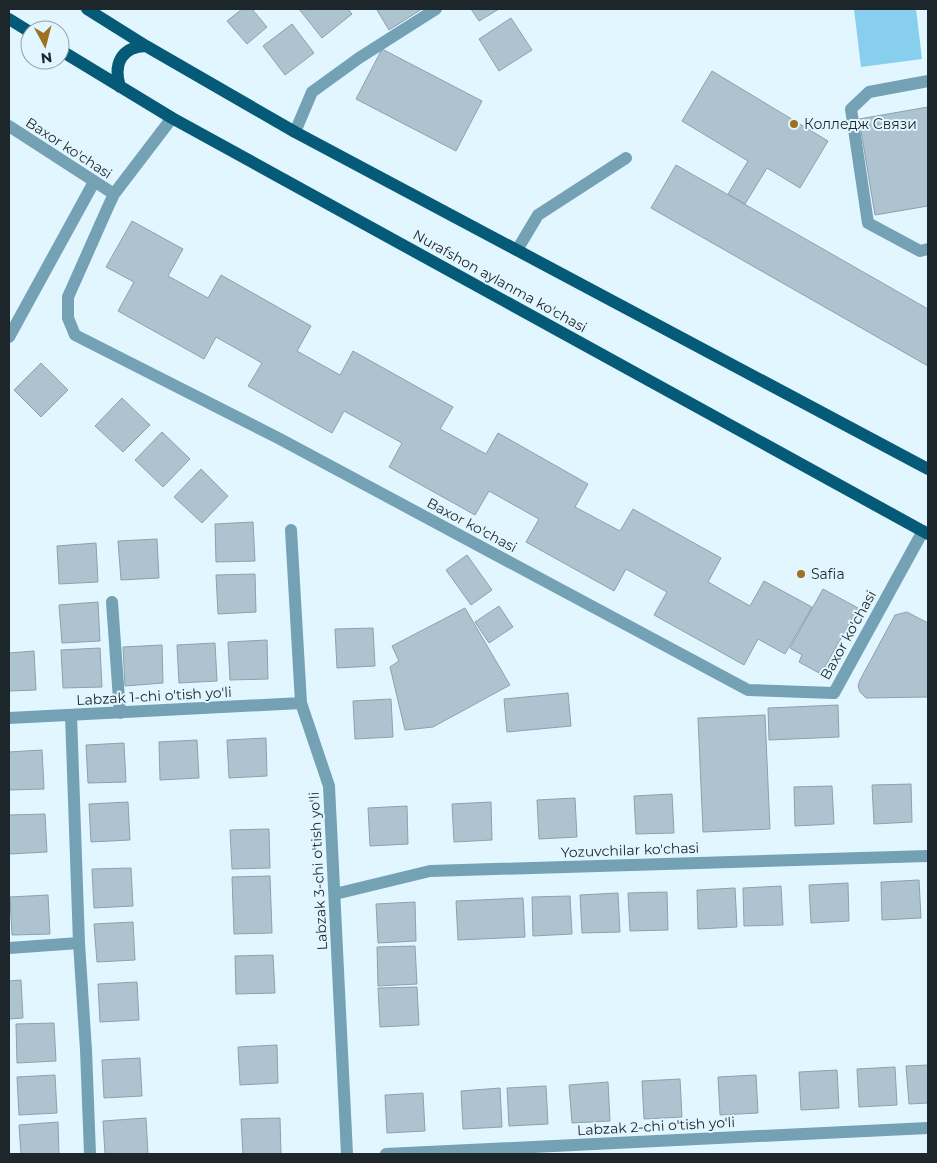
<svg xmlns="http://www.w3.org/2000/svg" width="937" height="1163" font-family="Montserrat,sans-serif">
<rect width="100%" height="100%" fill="#e2f6ff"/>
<path fill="#88cfee" d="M 854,9 L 916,9 L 922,59 L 861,67 Z"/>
<path fill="#adc4d0" stroke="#8ba1ac" d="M 242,9 L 252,9 L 267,27 L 247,44 L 227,21 Z
M 299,9 L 348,9 L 352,14 L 322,38 Z
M 378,9 L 422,9 L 389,30 L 377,10 Z
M 471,9 L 499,9 L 479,21 Z
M 511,18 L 532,50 L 499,71 L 479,39 Z
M 292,24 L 314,53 L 285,75 L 263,46 Z
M 382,49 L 482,101 L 456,151 L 356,99 Z
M 712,71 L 828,141 L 800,188 L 767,168 L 745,204 L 728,194 L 748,161 L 682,121 Z
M 928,107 L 928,206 L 875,215 L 859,119 Z
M 676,165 L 928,309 L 928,366 L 651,208 Z
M 132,221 L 183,249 L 168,276 L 208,298 L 221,275 L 311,326 L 297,351 L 340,375 L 353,351 L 453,407 L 440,429 L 486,454 L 498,433 L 588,484 L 575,507 L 620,531 L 633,509 L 721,558 L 708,582 L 750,606 L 764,581 L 812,607 L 785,654 L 758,639 L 744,665 L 654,615 L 667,592 L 626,569 L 614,591 L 526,542 L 539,519 L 489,491 L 475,515 L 389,467 L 402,443 L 344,411 L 332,433 L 248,386 L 262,363 L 216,337 L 204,359 L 118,311 L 134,282 L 106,267 Z
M 41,363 L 68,390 L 41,417 L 14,390 Z
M 122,398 L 150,425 L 123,452 L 95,426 Z
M 162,432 L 190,459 L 163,487 L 135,460 Z
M 201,469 L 228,496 L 202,523 L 174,497 Z
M 253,522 L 255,561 L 216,562 L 215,524 Z
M 157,539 L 159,578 L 121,580 L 118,541 Z
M 96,543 L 98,582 L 59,584 L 57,546 Z
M 467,555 L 492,590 L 471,605 L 446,570 Z
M 255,574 L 256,612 L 218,614 L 216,575 Z
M 823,589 L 858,608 L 821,674 L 799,662 L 802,655 L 790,648 Z
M 98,602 L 100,641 L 62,643 L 59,605 Z
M 499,606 L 513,627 L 489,643 L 475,622 Z
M 465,608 L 510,685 L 433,727 L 405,730 L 390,667 L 399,661 L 392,646 Z
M 907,612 L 928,623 L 928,697 L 866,698 L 860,692 L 858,686 L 860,680 L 895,615 Z
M 373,628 L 375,666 L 337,668 L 335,629 Z
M 267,640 L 268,679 L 230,680 L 228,642 Z
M 215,643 L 217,681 L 179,683 L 177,645 Z
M 162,645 L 163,683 L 125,686 L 123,647 Z
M 100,648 L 102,687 L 63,688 L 61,650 Z
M 34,651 L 36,690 L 9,691 L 9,653 Z
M 568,693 L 571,726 L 507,732 L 504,699 Z
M 391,699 L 393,737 L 355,739 L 353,701 Z
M 838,705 L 839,737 L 769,740 L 768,708 Z
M 765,715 L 770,829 L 703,832 L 698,718 Z
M 266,738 L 267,776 L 229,778 L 227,740 Z
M 197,740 L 199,778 L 160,780 L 159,742 Z
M 124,743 L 126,782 L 88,783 L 86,745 Z
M 42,750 L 44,789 L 9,790 L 9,752 Z
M 911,784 L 912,822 L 874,824 L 872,785 Z
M 832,786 L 834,824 L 795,826 L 794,787 Z
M 672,794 L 674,833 L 636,834 L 634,796 Z
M 575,798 L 577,837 L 539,839 L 537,800 Z
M 128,802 L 130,840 L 91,842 L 89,804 Z
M 491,802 L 492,840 L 454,842 L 452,804 Z
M 407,806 L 408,844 L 370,846 L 368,808 Z
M 45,814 L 47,852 L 9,854 L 9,815 Z
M 269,829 L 270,868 L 232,869 L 230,830 Z
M 131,868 L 133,906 L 94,908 L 92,869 Z
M 270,876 L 272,933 L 234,934 L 232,877 Z
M 919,880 L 921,918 L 882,920 L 881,882 Z
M 848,883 L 849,921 L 811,923 L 809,885 Z
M 781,886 L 783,925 L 744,926 L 743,888 Z
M 735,888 L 737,927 L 698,929 L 697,890 Z
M 667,892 L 668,930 L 630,931 L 628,893 Z
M 618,893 L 620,932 L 582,933 L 580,895 Z
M 48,895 L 50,934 L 12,935 L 10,897 Z
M 570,896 L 572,934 L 533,936 L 532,897 Z
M 523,898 L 525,937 L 458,940 L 456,901 Z
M 415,902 L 416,941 L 378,943 L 376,904 Z
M 133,922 L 135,960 L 97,962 L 94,924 Z
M 415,946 L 417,984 L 378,986 L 377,947 Z
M 273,955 L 275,993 L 236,994 L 235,956 Z
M 21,980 L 23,1018 L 9,1019 L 9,981 Z
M 137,982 L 139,1020 L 100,1022 L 98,984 Z
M 417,987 L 419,1025 L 380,1027 L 378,988 Z
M 54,1023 L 56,1061 L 17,1063 L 16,1024 Z
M 277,1045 L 278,1083 L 240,1085 L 238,1047 Z
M 140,1058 L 142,1096 L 104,1098 L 102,1060 Z
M 928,1065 L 928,1103 L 909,1104 L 906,1066 Z
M 895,1067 L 897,1105 L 859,1107 L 857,1069 Z
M 837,1070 L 839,1108 L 801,1110 L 799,1072 Z
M 55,1075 L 57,1113 L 19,1115 L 17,1077 Z
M 756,1075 L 758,1113 L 720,1115 L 718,1077 Z
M 680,1079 L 682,1117 L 644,1119 L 642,1081 Z
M 608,1082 L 610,1121 L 572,1123 L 569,1085 Z
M 546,1086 L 548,1124 L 509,1126 L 507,1088 Z
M 500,1088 L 502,1127 L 463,1129 L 461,1091 Z
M 423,1093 L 425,1131 L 387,1133 L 385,1095 Z
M 146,1118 L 148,1154 L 105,1154 L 103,1121 Z
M 280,1118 L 281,1154 L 243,1154 L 241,1119 Z
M 58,1122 L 59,1154 L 21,1154 L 19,1125 Z"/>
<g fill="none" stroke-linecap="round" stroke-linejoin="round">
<path stroke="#75a1b5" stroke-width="12" d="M 928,81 L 869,92 L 851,109 L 868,223 L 920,251 L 928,249
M 172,118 L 114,194 L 108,207 L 68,297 L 68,318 L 75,335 L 280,439 L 748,690 L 834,693 L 923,531
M 9,126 L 114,194
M 295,132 L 312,92 L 359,58 L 436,9
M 517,250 L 538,215 L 626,158
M 9,337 L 94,182
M 291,530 L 301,703 L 329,786 L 347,1154
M 112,602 L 120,713
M 71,715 L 79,943 L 86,1050 L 90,1154
M 9,718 L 301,703
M 335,894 L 430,871 L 928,856
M 9,948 L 79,943
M 386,1154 L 928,1128"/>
<path stroke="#055b77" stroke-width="12" d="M 87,9 L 146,46 L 295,132 L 928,469
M 9,19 L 30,32
M 60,50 L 172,118 L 928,534
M 120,87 C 113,64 121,47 146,46"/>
</g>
<g fill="#9d7121" stroke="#e2f6ff" stroke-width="2">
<circle cx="794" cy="124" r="5"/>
<circle cx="801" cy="574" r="5"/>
</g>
<g text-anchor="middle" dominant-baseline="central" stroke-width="4" stroke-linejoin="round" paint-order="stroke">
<g font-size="14" fill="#1d262b" stroke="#e2f6ff" text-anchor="start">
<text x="804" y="124">Колледж Связи</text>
<text x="811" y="574">Safia</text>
</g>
<g font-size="14" fill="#1d262b" stroke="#e2f6ff">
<text transform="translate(69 148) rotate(33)">Baxor ko'chasi</text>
<text transform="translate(500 281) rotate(29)">Nurafshon aylanma ko'chasi</text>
<text transform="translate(472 525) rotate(28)">Baxor ko'chasi</text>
<text transform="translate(848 635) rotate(-61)">Baxor ko'chasi</text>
<text transform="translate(154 696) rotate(-3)">Labzak 1-chi o'tish yo'li</text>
<text transform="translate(630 850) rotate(-2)">Yozuvchilar ko'chasi</text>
<text transform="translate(318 871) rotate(-93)">Labzak 3-chi o'tish yo'li</text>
<text transform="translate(656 1126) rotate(-3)">Labzak 2-chi o'tish yo'li</text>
</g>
</g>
<rect width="937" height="1163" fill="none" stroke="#1d262b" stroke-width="20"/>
<g transform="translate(45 45) rotate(173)"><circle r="24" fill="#e2f6ff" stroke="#93a3aa"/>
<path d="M0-4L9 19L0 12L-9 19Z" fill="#9d7121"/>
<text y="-8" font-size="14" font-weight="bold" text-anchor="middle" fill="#1d262b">N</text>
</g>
</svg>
